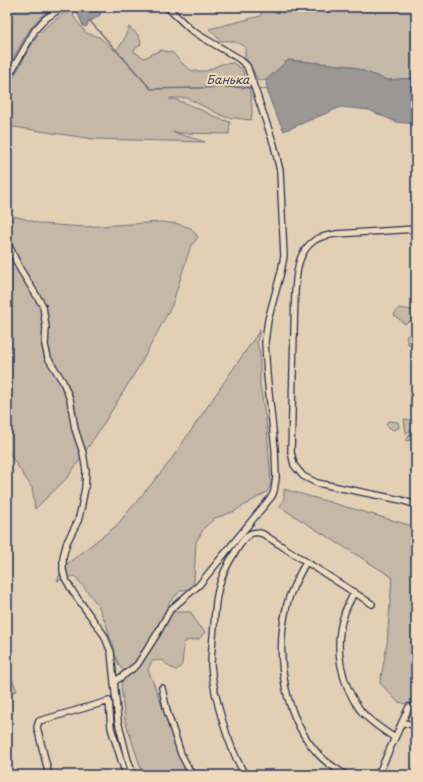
<svg xmlns="http://www.w3.org/2000/svg" width="423" height="782" font-family="'Playpen Sans',sans-serif">
<rect width="100%" height="100%" fill="#e3d0b4"/>
<filter id="ink" filterUnits="userSpaceOnUse"><feTurbulence type="fractalNoise" baseFrequency=".025" numOctaves="2"/><feDisplacementMap in="SourceGraphic" scale="8" xChannelSelector="R" yChannelSelector="G"/><feConvolveMatrix kernelMatrix="1 2 1 2 8 2 1 2 1" color-interpolation-filters="sRGB"/></filter>
<g filter="url(#ink)">
<path fill="#c6b8a7" stroke="#707482" d="M 7,7 L 55,7 L 41,16 L 30,29 L 7,68 Z
M 73,7 L 76,7 L 73,16 L 86,33 L 99,37 L 115,51 L 123,42 L 129,27 L 139,36 L 141,44 L 133,51 L 144,58 L 161,50 L 173,53 L 183,64 L 192,71 L 206,71 L 221,64 L 233,63 L 242,69 L 251,95 L 252,112 L 251,120 L 225,117 L 187,98 L 170,98 L 170,100 L 173,99 L 188,104 L 220,119 L 230,122 L 229,134 L 179,133 L 173,131 L 173,132 L 205,142 L 93,139 L 7,126 L 7,90 L 28,51 L 37,36 L 48,25 Z
M 262,7 L 416,7 L 416,78 L 387,80 L 350,66 L 288,60 L 266,80 L 258,81 L 251,66 L 245,57 L 245,47 C 237,42 230,40 221,41 L 209,29 L 261,16 Z
M 7,214 L 42,224 L 84,227 L 161,222 L 178,224 L 191,228 L 198,237 L 190,248 L 172,305 L 141,363 L 101,428 L 68,477 L 35,509 L 32,488 L 7,450 Z
M 399,308 L 413,310 L 414,319 L 405,324 L 394,315 Z
M 260,330 L 257,342 L 260,355 L 260,384 L 267,427 L 271,484 L 267,492 L 233,512 L 215,518 L 204,528 L 196,542 L 194,581 L 191,588 L 180,591 L 169,603 L 170,610 L 169,612 L 191,612 L 197,624 L 205,632 L 199,639 L 185,641 L 183,654 L 182,665 L 177,670 L 171,668 L 162,660 L 152,661 L 148,670 L 157,692 L 185,770 L 188,775 L 143,775 L 125,720 L 121,686 L 124,672 L 119,665 L 115,655 L 113,643 L 110,639 L 107,627 L 98,605 L 75,576 L 57,581 L 61,571 L 68,563 L 116,526 L 168,464 Z
M 413,333 L 416,336 L 416,344 L 408,344 L 406,336 Z
M 404,419 L 416,421 L 416,428 L 406,433 Z
M 388,421 L 398,422 L 399,428 L 393,430 L 386,425 Z
M 412,433 L 416,434 L 416,448 L 414,447 C 415,442 411,439 407,441 L 405,440 L 409,437 L 409,435 Z
M 284,489 L 416,527 L 416,706 L 398,702 L 380,683 L 387,644 L 392,577 L 280,507 L 284,498 Z
M 7,666 L 17,691 L 7,692 Z"/>
<path fill="#9c9795" stroke="#686d7f" d="M 84,7 L 98,7 L 101,13 L 100,15 L 91,21 L 88,21 L 88,24 L 86,27 L 83,26 L 77,11 Z
M 288,60 L 350,66 L 387,80 L 416,78 L 416,124 L 396,122 L 369,110 L 341,107 L 284,131 C 276,115 267,98 266,80 Z"/>
<g fill="none" stroke-linecap="round" stroke-linejoin="round">
<path stroke="#686d7f" stroke-width="1.5" d="M 89,20 L 151,89 L 239,87 L 252,88
M 256,89 L 268,89"/>
<defs>
<path id="street" d="M 7,79 L 35,30 L 45,19 L 63,7
M 416,229 L 336,234 C 329,235 321,236 315,240 C 297,252 297,272 295,291 L 291,452 L 294,465 L 303,476 L 317,483 L 401,500 L 416,505
M 7,245 L 10,248 L 20,269 L 43,306 L 46,328 L 45,345 L 48,358 L 63,382 L 70,399 L 75,429 L 83,453 L 86,471 L 85,488 L 81,509 L 78,521 L 67,542 L 63,557 L 63,570 L 65,578 L 73,592 L 104,635 L 111,652 L 118,721 L 127,757 L 133,775
M 306,562 C 298,577 289,593 286,609 C 275,658 284,717 319,755 C 326,763 337,769 346,775
M 354,592 C 351,600 346,607 344,615 C 333,646 341,685 361,711 C 370,722 383,730 395,738
M 114,682 L 124,675 L 137,665 L 157,634 L 170,610 L 199,585 L 272,496 L 274,491 L 276,478 L 275,449 L 267,375 L 265,342 L 268,320 L 281,272 L 284,256 L 280,171 L 274,145 L 247,66 L 238,58 L 202,37 L 190,29 L 167,7
M 162,688 L 167,711 L 181,754 L 192,775
M 402,722 L 416,726
M 49,775 L 37,727 L 39,721 L 109,701 L 111,728 L 126,775
M 245,775 C 228,746 214,699 211,665 C 211,653 213,639 214,626 C 215,609 216,591 223,575 C 227,565 233,555 239,546 C 246,537 250,529 263,534 L 372,604
M 378,775 L 409,707"/>
</defs>
<use href="#street" stroke="#1b2f5e" stroke-width="8"/>
<use href="#street" stroke="#f0dab9" stroke-width="5.5"/>
</g>
</g>
<g text-anchor="middle" dominant-baseline="central" stroke-width="4" stroke-linejoin="round" paint-order="stroke">
<g font-size="12" font-style="italic" fill="#3b496c" stroke="#f0dab9">
<text x="228" y="79">Банька</text>
</g>
</g>
<rect width="423" height="782" fill="none" stroke="#f0dab9" stroke-width="24"/>
<rect x="12" y="12" width="399" height="758" fill="none" stroke="#1b2f5e" stroke-width="1.5" filter="url(#ink)"/>
</svg>
